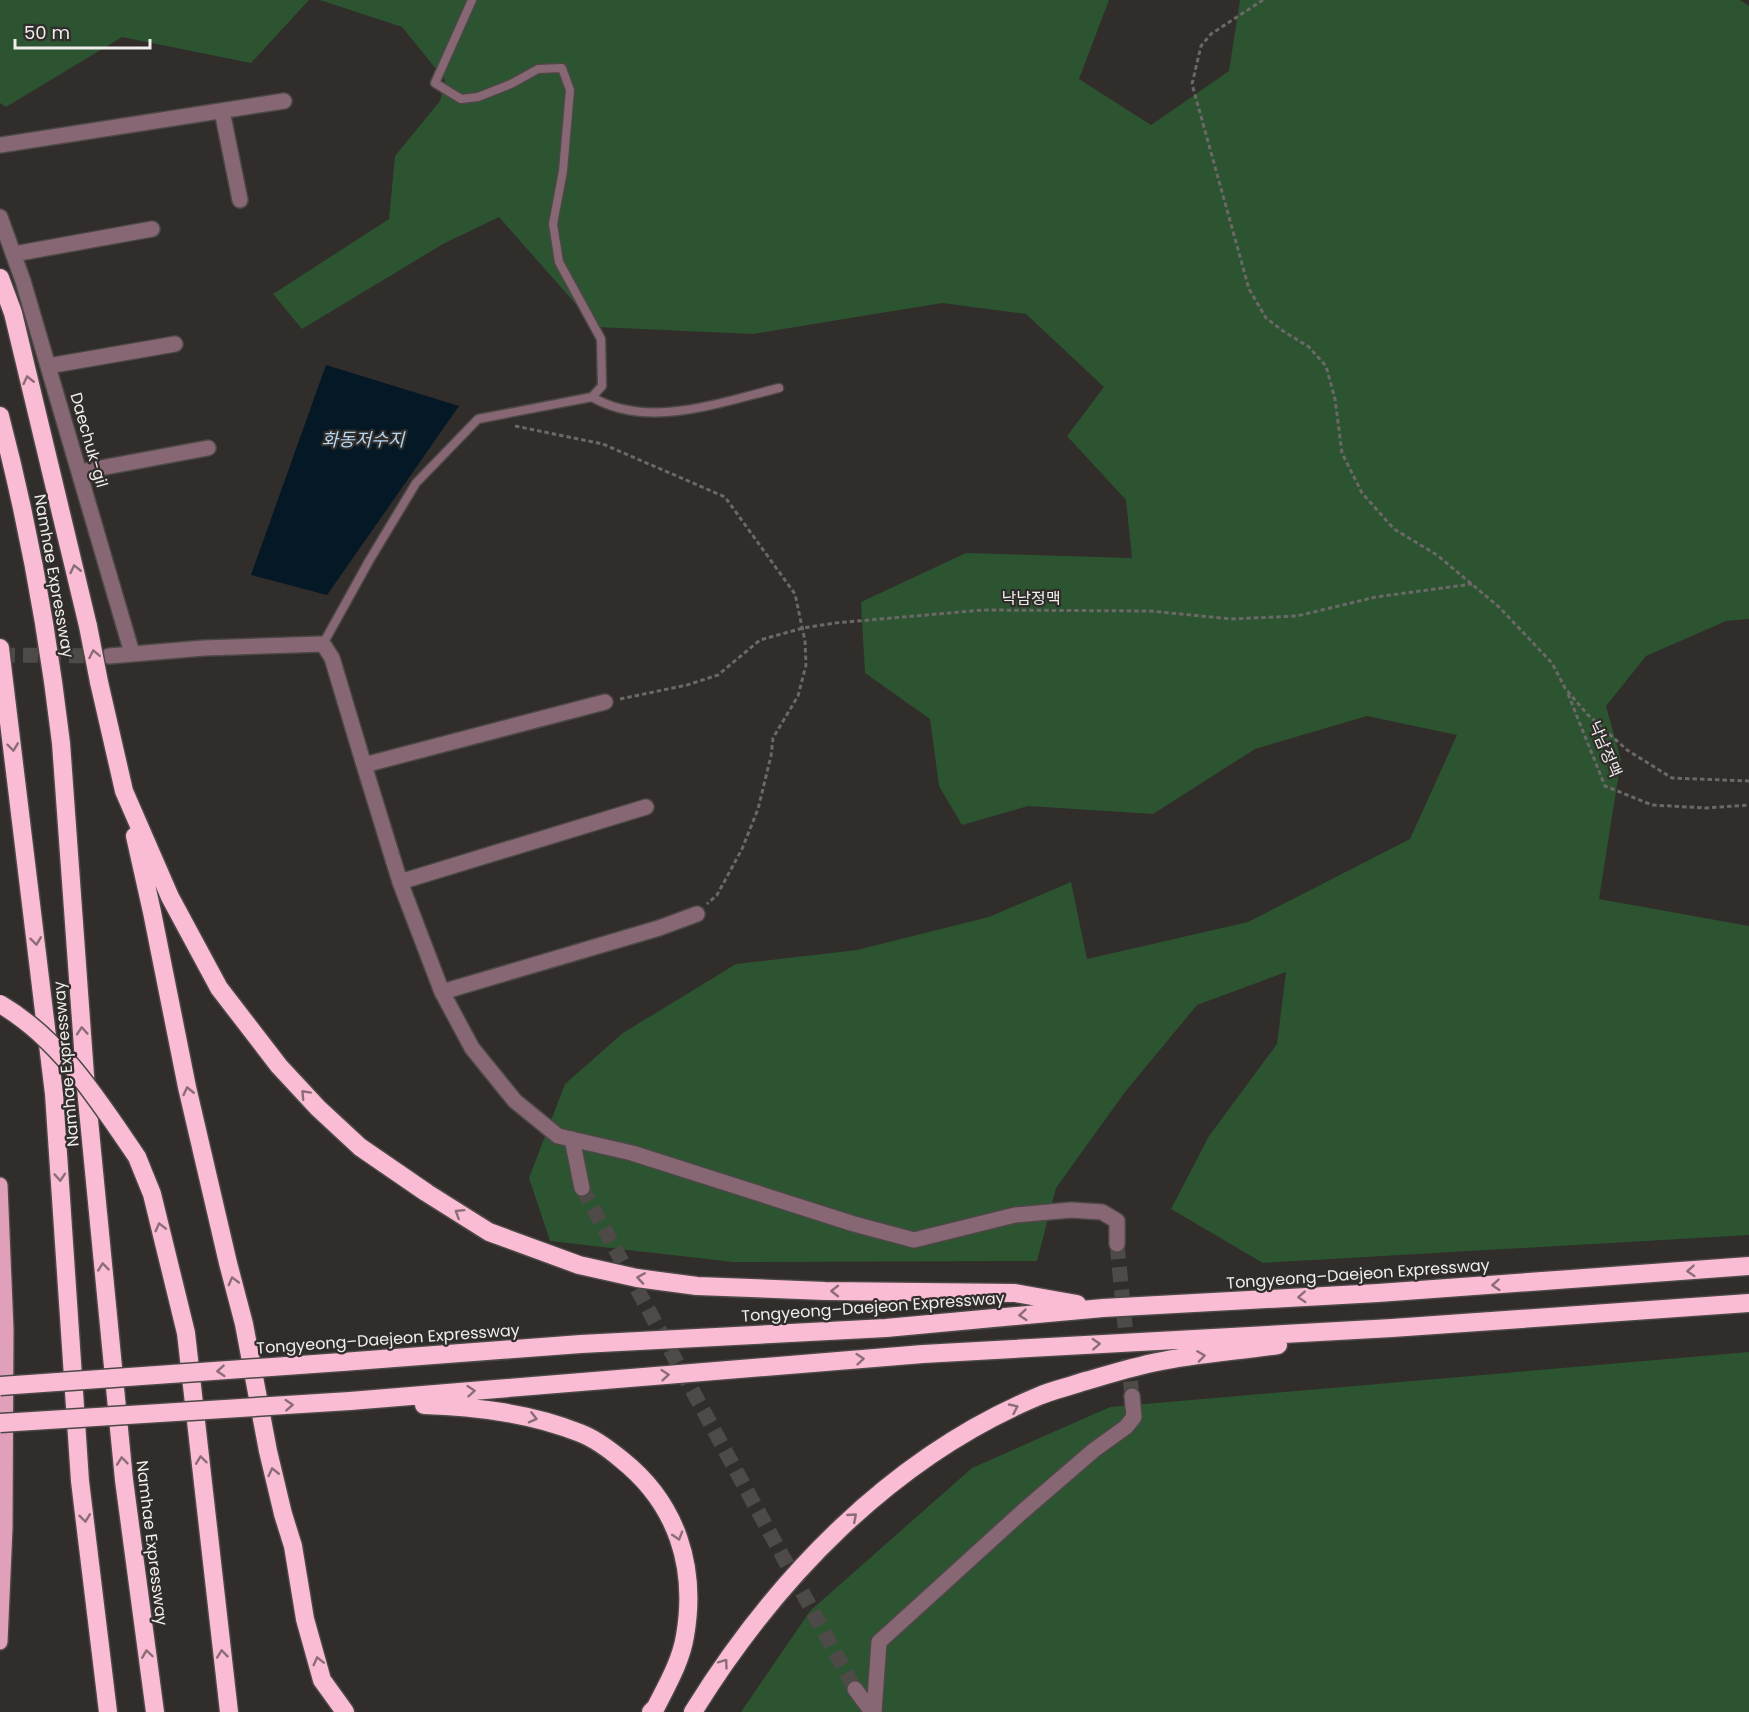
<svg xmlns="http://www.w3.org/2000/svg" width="1749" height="1712" font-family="Poppins,'Noto Sans KR',sans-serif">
<rect width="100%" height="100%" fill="#302d2b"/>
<path fill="#2c5431" d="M 0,0 L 309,0 L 251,63 L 122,37 L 6,107 L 0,103 Z
M 320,0 L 1109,0 L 1079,79 L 1151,125 L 1229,71 L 1240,0 L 1740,0 L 1749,6 L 1749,619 L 1726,621 L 1646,656 L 1606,706 L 1621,760 L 1599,899 L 1749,926 L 1749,1235 L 1263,1263 L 1171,1209 L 1209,1136 L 1277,1044 L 1286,972 L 1197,1005 L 1125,1092 L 1056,1188 L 1037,1261 L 733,1262 L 550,1241 L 529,1178 L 565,1084 L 623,1033 L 736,964 L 857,950 L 989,917 L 1071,882 L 1087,959 L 1248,922 L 1410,839 L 1457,735 L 1367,716 L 1255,749 L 1153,814 L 1028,806 L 962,825 L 939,786 L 930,719 L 865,673 L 861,602 L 966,553 L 1132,558 L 1126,500 L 1067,436 L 1104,387 L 1026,314 L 942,303 L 753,334 L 596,327 L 499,217 L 443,244 L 302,329 L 273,294 L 389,219 L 395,156 L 440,101 L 445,80 L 402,27 Z
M 1749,1352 L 1749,1712 L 741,1712 L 810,1611 L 972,1468 L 1110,1407 Z"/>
<path fill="#051826" d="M 326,365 L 459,406 L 327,595 L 251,575 Z"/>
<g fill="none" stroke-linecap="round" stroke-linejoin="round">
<path stroke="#4d4a48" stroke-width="15" stroke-dasharray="15 8" stroke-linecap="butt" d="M 0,655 L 103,656
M 582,1188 L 855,1689
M 1117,1244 L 1132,1396"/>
<defs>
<path id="service" d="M 592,397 C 648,430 721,402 779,388
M 323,644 L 369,561 L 416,483 L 478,419 L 592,397 L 602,386 L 601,339 L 559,262 L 553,224 L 563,171 L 570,90 L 562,68 L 538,69 L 511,84 L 478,97 L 461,99 L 435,83 L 472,0"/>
<path id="minor" d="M 222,111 L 240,200
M 0,145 L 284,101
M 0,217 L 23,281 L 132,653
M 14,254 L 152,229
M 48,366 L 175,344
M 79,472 L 208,448
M 109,656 L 204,648 L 323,644 L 332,658 L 364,765 L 605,702
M 364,765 L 400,882 L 442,992 L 659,928 L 697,914
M 400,882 L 646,807
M 442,992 L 472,1048 L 515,1101 L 558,1136 L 632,1153 L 854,1224 L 914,1240 L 1015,1215 L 1071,1210 L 1102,1212 L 1117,1221 L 1117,1244
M 572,1139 L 582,1188
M 855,1689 L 872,1712
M 874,1712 L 879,1642 L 1022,1512 L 1094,1450 L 1126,1427 L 1134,1417 L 1132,1396"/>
<path id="primary" d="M 0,1185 L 6,1329 L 5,1528 L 0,1642"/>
<path id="motorway" d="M 0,278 L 13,313 L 88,626
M 0,416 C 28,523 48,633 61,743 L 86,1089 L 124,1480 L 155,1712
M 0,648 L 54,1094 L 80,1481 L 108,1712
M 99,682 L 124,791 L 170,897 L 219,988 L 279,1066 L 318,1108 L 360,1147 L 427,1193 L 489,1232 L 579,1265 L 637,1278 L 697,1286 L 825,1291 L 1015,1293 L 1077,1304
M 135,836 L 152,912 L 187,1087 L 228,1263 L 244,1324 L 268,1451 L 283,1514 L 293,1546 L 305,1619 L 322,1680 L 345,1712
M 137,1157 L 152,1194 L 186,1333 L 229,1712
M 342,1362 L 581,1344 L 886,1328 L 1103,1308 L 1378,1293 L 1749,1266
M 350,1401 L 923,1354 L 1392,1328 L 1749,1303
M 424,1405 C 477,1407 530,1413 580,1433 C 596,1439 610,1450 622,1460 C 677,1504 697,1567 685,1636 C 681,1661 667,1685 656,1707 L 651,1712
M 693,1712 C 775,1579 892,1457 1039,1396 C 1053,1390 1068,1387 1082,1382 C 1107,1375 1132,1367 1157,1362 C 1196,1354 1238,1351 1278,1345"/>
</defs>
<use href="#service" stroke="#4b4846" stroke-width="11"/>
<use href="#minor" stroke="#4b4846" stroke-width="18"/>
<use href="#primary" stroke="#4b4846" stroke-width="18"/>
<use href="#motorway" stroke="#4b4846" stroke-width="21"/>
<path stroke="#6b6867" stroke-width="3" stroke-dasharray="4.5 3" stroke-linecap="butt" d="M 1263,0 L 1211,34 L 1201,46 L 1192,84 L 1249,289 L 1266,318 L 1283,331 L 1309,347 L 1326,366 L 1335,399 L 1342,453 L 1362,493 L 1394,529 L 1437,555 L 1499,607 L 1552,663 L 1565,688 L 1587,714 L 1627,750 L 1672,778 L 1749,781
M 515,426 L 603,444 L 725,497 L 795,594 L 805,641 L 806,665 L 798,696 L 773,738 L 771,756 L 758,809 L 742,849 L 717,895 L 707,904
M 1568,694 L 1605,786 L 1652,805 L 1706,808 L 1749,805
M 620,699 L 687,685 L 718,675 L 760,640 L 803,628 L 835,623 L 983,610 L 1150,611 L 1231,619 L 1297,616 L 1376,597 L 1472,584"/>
<use href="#service" stroke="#876774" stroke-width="8"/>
<use href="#minor" stroke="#876774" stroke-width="15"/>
<use href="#primary" stroke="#e0a0ba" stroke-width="15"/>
<use href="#motorway" stroke="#fabcd4" stroke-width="18"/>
<defs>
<path id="motorway-bridge" d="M 88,626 L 99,682
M 0,1004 C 60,1039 99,1101 137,1157
M 0,1386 L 342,1362
M 0,1423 L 350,1401"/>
</defs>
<use href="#motorway-bridge" stroke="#4b4846" stroke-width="21" stroke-linecap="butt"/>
<use href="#motorway-bridge" stroke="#fabcd4" stroke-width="18"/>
</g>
<defs><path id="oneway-chevron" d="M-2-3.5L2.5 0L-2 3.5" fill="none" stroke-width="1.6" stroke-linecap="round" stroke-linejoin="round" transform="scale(1.5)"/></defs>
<g stroke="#8b6d77">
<use href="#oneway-chevron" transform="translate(28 380) rotate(-103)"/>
<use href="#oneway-chevron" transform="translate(75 569) rotate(-103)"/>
<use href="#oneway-chevron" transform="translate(94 654) rotate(-101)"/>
<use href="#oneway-chevron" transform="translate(13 747) rotate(83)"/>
<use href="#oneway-chevron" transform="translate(36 941) rotate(83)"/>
<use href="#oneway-chevron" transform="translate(82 1031) rotate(-94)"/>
<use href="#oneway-chevron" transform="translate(188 1091) rotate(-103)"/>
<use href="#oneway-chevron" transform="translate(305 1094) rotate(-133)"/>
<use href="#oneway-chevron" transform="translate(60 1177) rotate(86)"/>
<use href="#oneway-chevron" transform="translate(459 1213) rotate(-148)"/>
<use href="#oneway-chevron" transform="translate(160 1227) rotate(-104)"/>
<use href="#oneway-chevron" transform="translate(103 1267) rotate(-96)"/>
<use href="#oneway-chevron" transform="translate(1691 1271) rotate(176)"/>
<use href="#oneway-chevron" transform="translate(641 1278) rotate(-171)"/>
<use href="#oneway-chevron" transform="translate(233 1281) rotate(-105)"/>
<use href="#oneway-chevron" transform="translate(1496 1285) rotate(176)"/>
<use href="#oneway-chevron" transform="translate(835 1291) rotate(-180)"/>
<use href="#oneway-chevron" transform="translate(1302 1297) rotate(177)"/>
<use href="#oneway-chevron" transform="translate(1023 1315) rotate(175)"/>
<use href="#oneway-chevron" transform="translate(1096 1344) rotate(-3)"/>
<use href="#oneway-chevron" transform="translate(1201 1356) rotate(-8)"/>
<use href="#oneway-chevron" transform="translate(860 1359) rotate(-5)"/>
<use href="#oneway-chevron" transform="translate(221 1371) rotate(176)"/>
<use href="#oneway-chevron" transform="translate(665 1375) rotate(-5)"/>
<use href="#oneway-chevron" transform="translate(471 1391) rotate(-5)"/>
<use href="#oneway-chevron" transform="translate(289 1405) rotate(-4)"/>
<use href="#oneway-chevron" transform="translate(1014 1408) rotate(-25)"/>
<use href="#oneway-chevron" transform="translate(533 1418) rotate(14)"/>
<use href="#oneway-chevron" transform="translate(201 1460) rotate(-97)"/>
<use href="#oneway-chevron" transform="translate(122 1461) rotate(-96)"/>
<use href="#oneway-chevron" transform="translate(273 1472) rotate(-103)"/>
<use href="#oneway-chevron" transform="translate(853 1517) rotate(-41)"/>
<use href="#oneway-chevron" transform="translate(85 1518) rotate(83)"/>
<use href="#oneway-chevron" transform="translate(678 1536) rotate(73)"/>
<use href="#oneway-chevron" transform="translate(147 1654) rotate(-98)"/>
<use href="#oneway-chevron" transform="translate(222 1654) rotate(-96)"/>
<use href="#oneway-chevron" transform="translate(318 1661) rotate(-104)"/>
<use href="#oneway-chevron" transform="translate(724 1663) rotate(-54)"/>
</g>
<g text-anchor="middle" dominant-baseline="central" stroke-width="4.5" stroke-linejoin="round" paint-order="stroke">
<g font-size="16" fill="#f0eeed" stroke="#302d2b">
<text transform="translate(89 440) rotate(74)">Daechuk-gil</text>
<text transform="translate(54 576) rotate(80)">Namhae Expressway</text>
<text x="1031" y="598">낙남정맥</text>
<text transform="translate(1605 749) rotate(67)">낙남정맥</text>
<text transform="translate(66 1064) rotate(-95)">Namhae Expressway</text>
<text transform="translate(1358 1274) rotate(-4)">Tongyeong–Daejeon Expressway</text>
<text transform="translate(873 1307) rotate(-4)">Tongyeong–Daejeon Expressway</text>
<text transform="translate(388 1339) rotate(-4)">Tongyeong–Daejeon Expressway</text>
<text transform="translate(152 1543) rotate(83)">Namhae Expressway</text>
</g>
<g font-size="18" font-style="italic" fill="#b6d7f2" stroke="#302d2b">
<text x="363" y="439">화동저수지</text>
</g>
</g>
<path d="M15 39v9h135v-9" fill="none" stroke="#f0eeed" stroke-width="3"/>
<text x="24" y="39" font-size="18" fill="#f0eeed" stroke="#302d2b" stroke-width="4.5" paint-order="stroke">50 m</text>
</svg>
